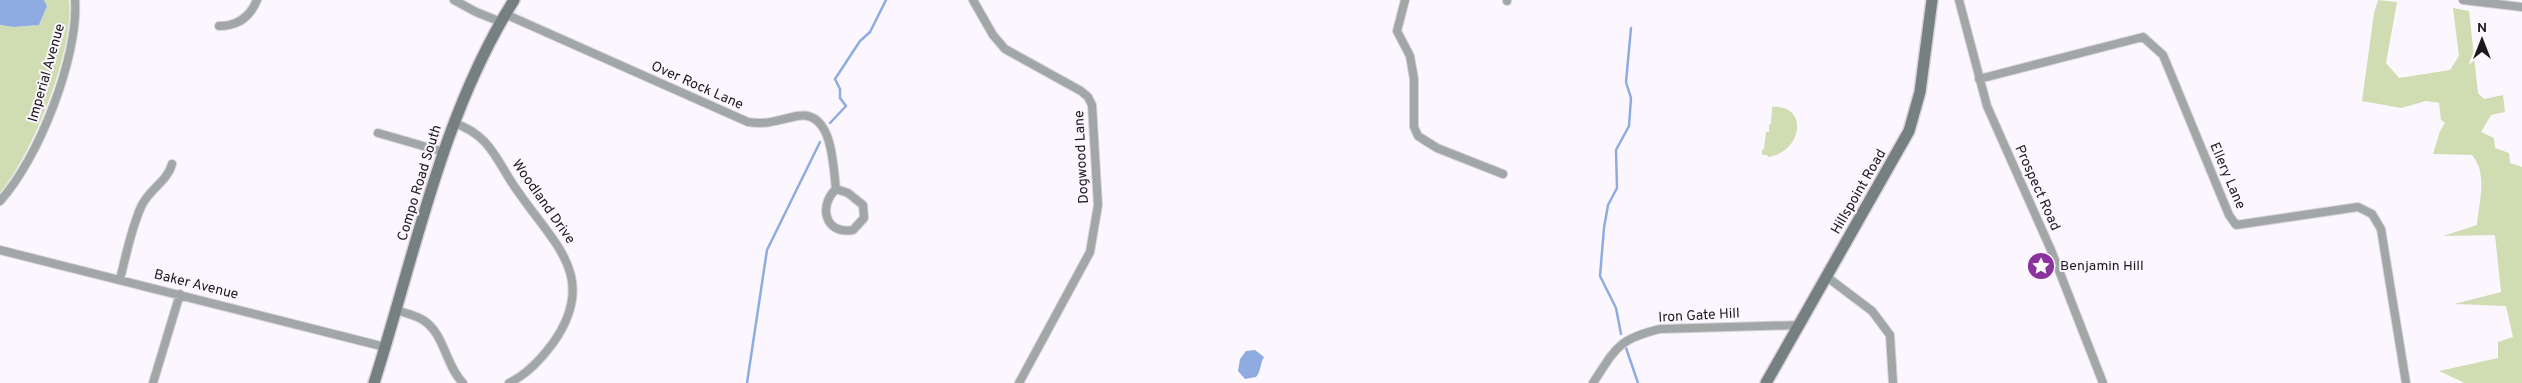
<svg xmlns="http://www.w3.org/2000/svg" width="2522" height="383" font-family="Overpass,sans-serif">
<rect width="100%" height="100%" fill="#fcf7fe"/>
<path fill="#d0dcb2" d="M 44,0 L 69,0 C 75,50 32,155 0,193 L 0,25 L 14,27 L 39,25 L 47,6 Z
M 2378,0 L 2397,2 L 2386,63 L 2399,78 L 2450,70 L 2459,56 L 2453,8 L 2469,11 L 2478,93 L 2484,99 L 2503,95 L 2505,112 L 2491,115 L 2481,132 L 2494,138 L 2495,148 L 2509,153 L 2510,163 L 2522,167 L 2522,383 L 2465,383 L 2439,371 L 2498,358 L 2498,342 L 2513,337 L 2506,306 L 2454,304 L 2501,292 L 2495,235 L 2443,236 L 2477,225 C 2479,202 2488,173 2472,155 L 2433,154 L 2440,131 L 2445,123 L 2441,120 L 2439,103 L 2426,101 L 2401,108 L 2362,101 L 2374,13 Z
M 1772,107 C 1810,104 1802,153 1768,157 L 1767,155 L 1762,155 L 1762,150 L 1764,149 L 1766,132 L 1769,132 L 1769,125 L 1771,124 Z"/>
<path fill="#8eace1" d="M 0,0 L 44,0 L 47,6 L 39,25 L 14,27 L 0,25 Z
M 1255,350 L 1264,357 C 1260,363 1261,372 1256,377 L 1245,379 L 1238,371 L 1240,359 L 1246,351 Z"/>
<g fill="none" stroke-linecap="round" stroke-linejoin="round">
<path stroke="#8eace1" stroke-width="2.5" d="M 830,123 L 846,106 L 840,98 L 840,89 L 835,79 L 860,41 L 870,32 L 886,0
M 1621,334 L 1616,308 L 1600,276 L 1604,228 L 1608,205 L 1617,188 L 1616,150 L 1629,126 L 1631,98 L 1626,82 L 1631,28
M 1625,345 L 1638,383
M 747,383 L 767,250 L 820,142"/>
<defs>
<path id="street" d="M 454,0 L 476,12 L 501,22
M 973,0 L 993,35 L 1005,49 L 1081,91 L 1088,97 L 1092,105 L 1098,205 L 1090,252 L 1019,383
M 1405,0 L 1397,31 L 1410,56 L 1414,79 L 1414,127 L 1418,136 L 1437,148 L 1503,174
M 1507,0 L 1507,1
M 1959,0 L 1987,106 L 2051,250 L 2103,383
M 2463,0 L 2522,7
M 505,14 L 748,122 C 769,125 778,120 797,116 C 833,109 833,166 836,189 L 848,193 L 863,205 L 864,218 L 853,230 C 825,235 818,206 836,189
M 219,26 C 238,26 250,17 257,0
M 1979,79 L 2143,37 L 2163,55 L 2229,215 L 2236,225 L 2358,207 L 2372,214 L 2381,229 L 2406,383
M 454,123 C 493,136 497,164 519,193 C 555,245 599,278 553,343 C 542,358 526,375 509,383
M 378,133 L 444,152
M 0,201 C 38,160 79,56 75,0
M 0,250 L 385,347
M 1827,277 L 1872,311 L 1890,335 L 1893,383
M 120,279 C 126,256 131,229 141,207 C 148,190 168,181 172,164
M 396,310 C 405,313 415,315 423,320 C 445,334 445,365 463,383
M 153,383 L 180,294
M 1593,383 C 1616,348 1618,339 1660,329 L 1800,325"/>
<path id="secondary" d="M 374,383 C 415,255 441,116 514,0
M 1766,383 L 1909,131 L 1920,92 L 1932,0"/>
</defs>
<use href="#street" stroke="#d8d3da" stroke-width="10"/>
<use href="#secondary" stroke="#d8d3da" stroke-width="14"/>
<use href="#street" stroke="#a1a7a7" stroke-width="8"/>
<use href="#secondary" stroke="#778080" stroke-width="11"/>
</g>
<defs>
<symbol id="sight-disc" viewBox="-11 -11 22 22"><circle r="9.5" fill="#8c329d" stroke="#fcf7fe"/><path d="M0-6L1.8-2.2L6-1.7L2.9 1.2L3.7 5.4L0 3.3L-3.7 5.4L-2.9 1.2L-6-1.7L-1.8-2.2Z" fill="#fff"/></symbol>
</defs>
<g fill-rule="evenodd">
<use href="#sight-disc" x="2025" y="250" width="32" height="32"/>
</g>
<g text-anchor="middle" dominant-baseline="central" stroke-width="4" stroke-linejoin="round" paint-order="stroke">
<g font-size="14" fill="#1c191d" stroke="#fcf7fe">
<text transform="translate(47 73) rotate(-74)">Imperial Avenue</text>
<text transform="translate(697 86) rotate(24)">Over Rock Lane</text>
<text transform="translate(1082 157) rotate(-93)">Dogwood Lane</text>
<text transform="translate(2227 176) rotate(67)">Ellery Lane</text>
<text transform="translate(420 183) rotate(-73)">Compo Road South</text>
<text transform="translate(2037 188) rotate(66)">Prospect Road</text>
<text transform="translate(1859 192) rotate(-60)">Hillspoint Road</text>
<text transform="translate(543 202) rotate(55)">Woodland Drive</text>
<text transform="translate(196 285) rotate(14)">Baker Avenue</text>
<text transform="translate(1699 316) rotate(-3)">Iron Gate Hill</text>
</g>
<g font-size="14" fill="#1c191d" stroke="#fcf7fe" text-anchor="start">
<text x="2060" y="266">Benjamin Hill</text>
</g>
</g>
<g transform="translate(2482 40)" stroke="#fcf7fe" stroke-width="4" paint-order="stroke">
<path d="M0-4L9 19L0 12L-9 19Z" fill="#1c191d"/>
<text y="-8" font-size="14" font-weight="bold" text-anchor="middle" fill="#1c191d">N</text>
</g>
</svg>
